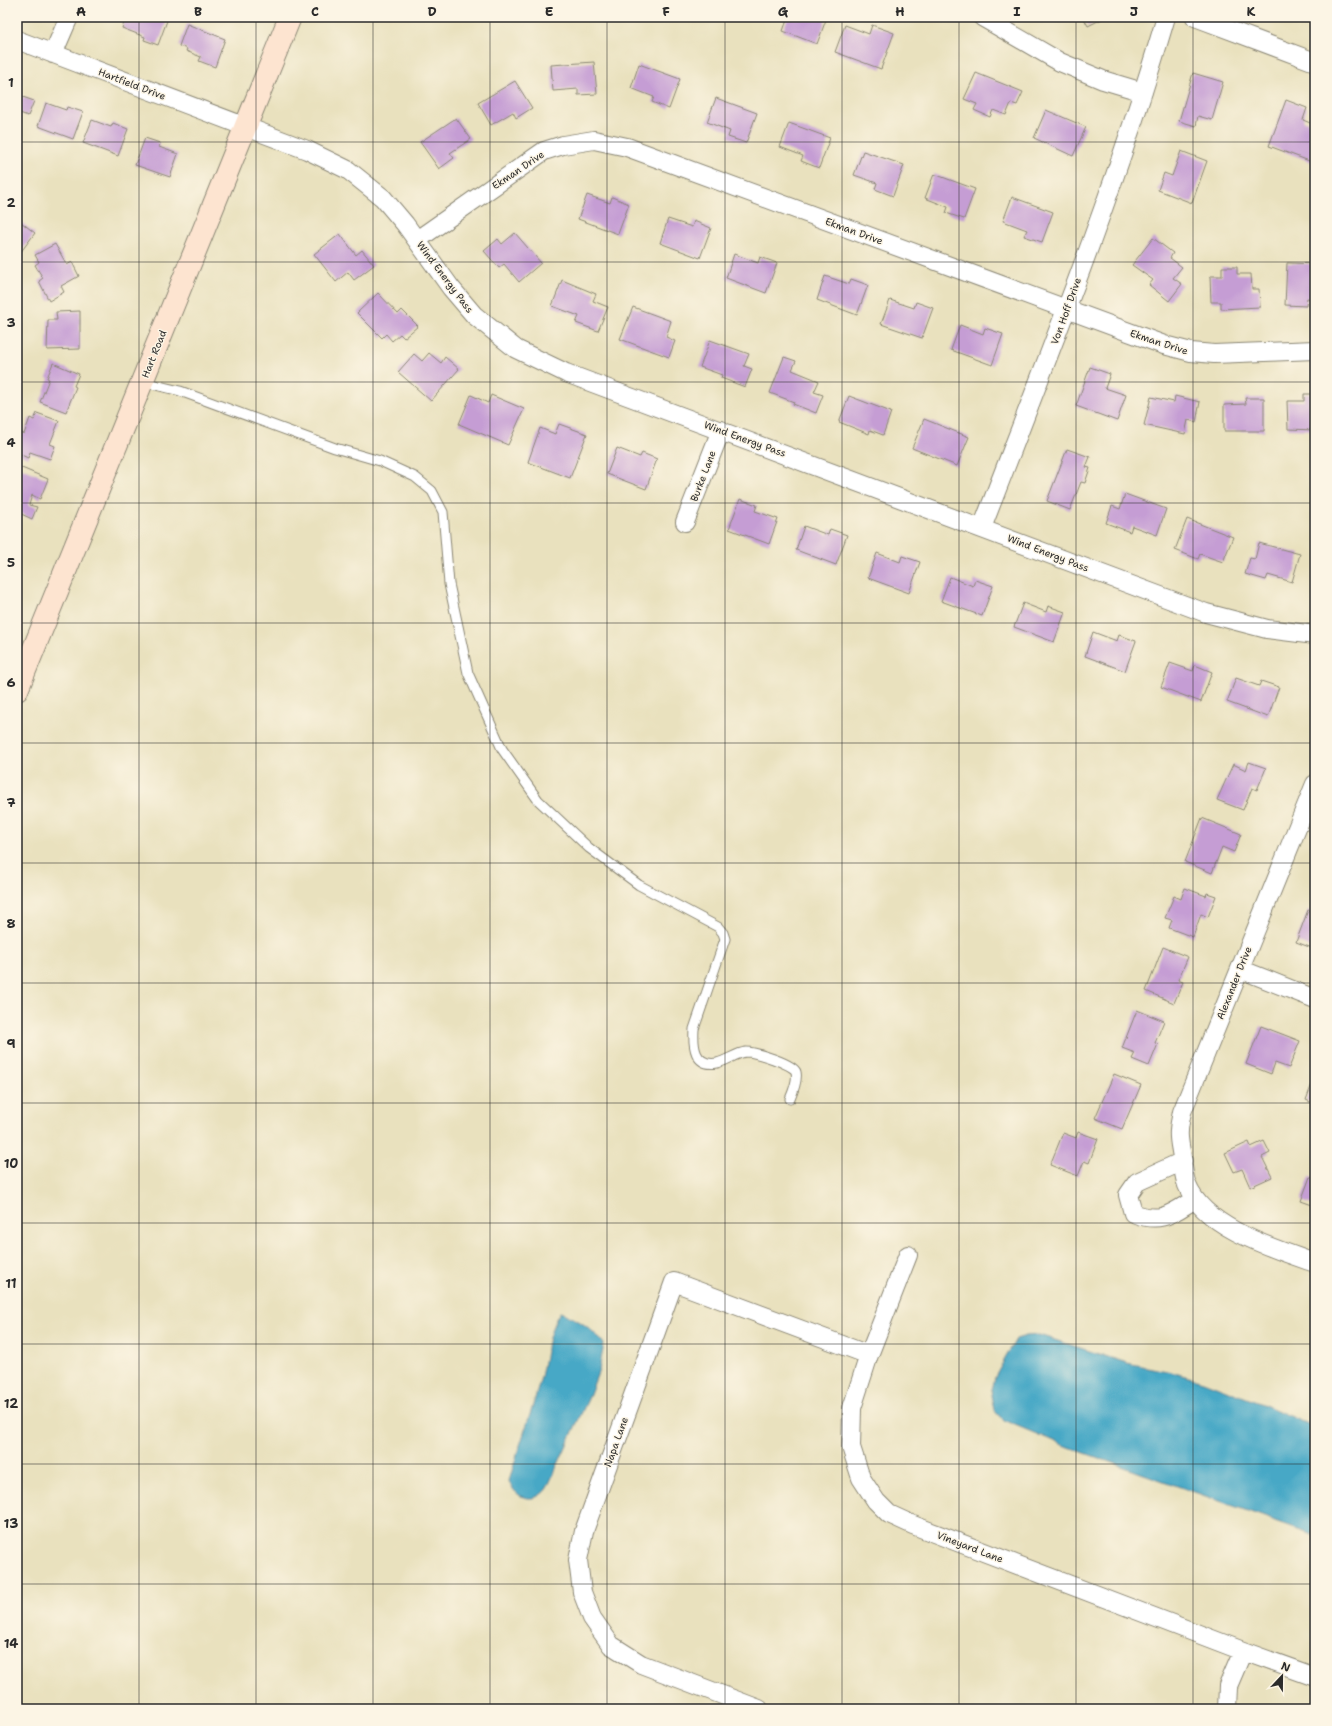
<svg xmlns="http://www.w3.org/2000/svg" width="1332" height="1726" font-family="'Shantell Sans',sans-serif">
<rect width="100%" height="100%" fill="#fcf5e5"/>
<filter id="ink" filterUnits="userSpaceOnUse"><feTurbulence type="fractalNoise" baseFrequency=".025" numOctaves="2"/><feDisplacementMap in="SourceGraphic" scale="8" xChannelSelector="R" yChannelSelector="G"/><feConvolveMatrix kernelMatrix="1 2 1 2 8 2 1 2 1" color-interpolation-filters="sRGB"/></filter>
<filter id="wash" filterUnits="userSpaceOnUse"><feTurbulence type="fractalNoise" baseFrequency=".012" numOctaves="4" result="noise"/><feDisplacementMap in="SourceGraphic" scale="16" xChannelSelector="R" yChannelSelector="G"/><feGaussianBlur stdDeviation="0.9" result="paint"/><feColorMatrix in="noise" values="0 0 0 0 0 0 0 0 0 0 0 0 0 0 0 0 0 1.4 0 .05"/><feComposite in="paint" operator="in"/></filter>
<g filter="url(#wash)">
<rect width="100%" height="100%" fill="#e9e1be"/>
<path fill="#47a8c6" stroke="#396a78" d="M 560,1312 C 578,1319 593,1329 604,1344 L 599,1370 L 588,1399 L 547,1488 C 535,1505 515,1499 509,1481 C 518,1449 530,1417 539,1385 C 546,1360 546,1333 560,1312 Z
M 1039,1335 L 1127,1363 L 1167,1371 L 1203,1381 L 1267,1406 L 1315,1427 L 1315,1535 L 1068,1447 L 1003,1420 L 994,1410 L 991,1395 L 995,1377 L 1016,1339 L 1026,1336 Z"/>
<g id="blocks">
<path fill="#c59dd4" d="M 126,17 L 168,18 L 158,45 L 144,40 L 145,37 L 122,28 Z
M 788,17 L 827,17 L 817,44 L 783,31 Z
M 1083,17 L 1101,17 L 1102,19 L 1088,26 Z
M 187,24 L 225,39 L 215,67 L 199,61 L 201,57 L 186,51 L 187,49 L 179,46 Z
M 845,25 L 869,34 L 872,25 L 894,33 L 881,69 L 835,52 Z
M 594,62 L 597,94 L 578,95 L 578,89 L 553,91 L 551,65 Z
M 639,64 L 680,79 L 669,109 L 652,102 L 654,97 L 631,88 Z
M 976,73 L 1023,92 L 1017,105 L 1011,103 L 1006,115 L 993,110 L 990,117 L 974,110 L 977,104 L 964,99 Z
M 1193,73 L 1223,82 L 1212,120 L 1198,116 L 1196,126 L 1179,121 Z
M 515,81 L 532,108 L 516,118 L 513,112 L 491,125 L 478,103 Z
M 17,90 L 22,92 L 20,96 L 34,101 L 28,116 L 17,112 Z
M 716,98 L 757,113 L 746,143 L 728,137 L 730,131 L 707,122 Z
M 1286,100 L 1307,108 L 1303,120 L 1315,125 L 1315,154 L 1312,162 L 1269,146 Z
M 46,103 L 66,110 L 67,107 L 83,112 L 73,139 L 38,126 Z
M 1046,110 L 1086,127 L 1073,156 L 1034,138 Z
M 456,118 L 471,139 L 450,153 L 454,158 L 439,169 L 420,142 Z
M 92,120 L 111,127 L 113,123 L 128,129 L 118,156 L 83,143 Z
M 789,123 L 830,138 L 819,168 L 801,161 L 803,156 L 780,147 Z
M 145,138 L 160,143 L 159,147 L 178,154 L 170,177 L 135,165 Z
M 863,151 L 904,165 L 893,196 L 875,189 L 877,183 L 854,175 Z
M 1181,151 L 1207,161 L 1192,203 L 1158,190 L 1164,173 L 1172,176 Z
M 934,174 L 975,189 L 964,219 L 946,213 L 948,207 L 925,198 Z
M 587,195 L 610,203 L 612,197 L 629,204 L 618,234 L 578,219 Z
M 1012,197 L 1053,212 L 1042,242 L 1024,236 L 1027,230 L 1003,221 Z
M 17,219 L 35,233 L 17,257 Z
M 668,219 L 692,227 L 694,221 L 711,228 L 700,258 L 660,243 Z
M 515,233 L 541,263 L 519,282 L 504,264 L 499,268 L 484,251 L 498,239 L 502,244 Z
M 340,234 L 356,255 L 362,250 L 374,265 L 354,280 L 348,272 L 336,282 L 314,254 Z
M 1153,238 L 1173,253 L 1170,258 L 1182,267 L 1173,278 L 1182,284 L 1169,301 L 1149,285 L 1153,280 L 1132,265 Z
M 55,244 L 67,265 L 72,262 L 79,276 L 61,286 L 64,292 L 49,301 L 39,281 L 43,278 L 35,265 L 39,262 L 35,255 Z
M 734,254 L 758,263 L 760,257 L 777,263 L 766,293 L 726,278 Z
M 1287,263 L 1315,264 L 1315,299 L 1307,298 L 1306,306 L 1285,305 Z
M 1222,267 L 1237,267 L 1237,274 L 1251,274 L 1252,289 L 1259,289 L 1260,307 L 1221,309 L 1221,302 L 1211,302 L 1210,276 L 1222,276 Z
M 825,276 L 849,284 L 851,279 L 868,285 L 857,315 L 817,300 Z
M 562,280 L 596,294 L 593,301 L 608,307 L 598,331 L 576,323 L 579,316 L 552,306 Z
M 378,293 L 398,314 L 402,310 L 418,326 L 404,338 L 400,334 L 392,341 L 386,334 L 382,338 L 357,313 Z
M 890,300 L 914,308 L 916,302 L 933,308 L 922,338 L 881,324 Z
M 633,307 L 671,321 L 666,337 L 675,341 L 669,357 L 620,339 Z
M 80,311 L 80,349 L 47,350 L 48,320 L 57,320 L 56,312 Z
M 960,325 L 983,334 L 985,328 L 1003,334 L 992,365 L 951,350 Z
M 710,340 L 749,354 L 744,366 L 752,369 L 745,387 L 721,378 L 722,375 L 700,367 Z
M 429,353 L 441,363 L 445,357 L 459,369 L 431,401 L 398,372 L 414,354 L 422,361 Z
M 784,357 L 796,361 L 792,370 L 819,381 L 814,392 L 823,395 L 816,413 L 793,404 L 794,402 L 770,393 Z
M 53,363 L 79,374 L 74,386 L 76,387 L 66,412 L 40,402 L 49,379 L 47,378 Z
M 1090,367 L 1110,374 L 1105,388 L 1126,395 L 1117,421 L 1076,406 Z
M 1304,394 L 1315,394 L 1315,430 L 1288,429 L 1287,401 L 1304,401 Z
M 471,395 L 488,403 L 491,395 L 524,409 L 508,445 L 459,424 Z
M 849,396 L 891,412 L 883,435 L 870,430 L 869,434 L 839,422 Z
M 1175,396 L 1200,402 L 1196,422 L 1188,420 L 1185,434 L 1144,425 L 1151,397 L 1174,402 Z
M 1245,398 L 1264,398 L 1264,431 L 1224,431 L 1224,405 L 1246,404 Z
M 37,413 L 59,421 L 50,444 L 55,446 L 50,459 L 30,452 L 28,458 L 17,453 L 17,439 L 19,432 L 24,434 L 30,418 L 34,420 Z
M 924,419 L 969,437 L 957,466 L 912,448 Z
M 559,424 L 587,434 L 570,478 L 528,462 L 540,428 L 555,434 Z
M 617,448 L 640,457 L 642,453 L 657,459 L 646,489 L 607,474 Z
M 1067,449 L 1090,457 L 1086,467 L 1090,468 L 1085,483 L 1081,482 L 1070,510 L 1047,501 Z
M 17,466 L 48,479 L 40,499 L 32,495 L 29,505 L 37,507 L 32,519 L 17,512 Z
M 1125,494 L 1166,509 L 1157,535 L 1132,526 L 1130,532 L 1106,523 L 1112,506 L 1120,509 Z
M 740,499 L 757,505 L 755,511 L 778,519 L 769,544 L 729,529 Z
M 1187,519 L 1233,537 L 1223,562 L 1200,554 L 1198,559 L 1175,550 Z
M 804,526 L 828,535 L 830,529 L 847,535 L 836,565 L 796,550 Z
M 1259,543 L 1300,554 L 1292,582 L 1268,575 L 1266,580 L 1245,574 L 1250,558 L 1255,559 Z
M 877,553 L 900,562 L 902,556 L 920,562 L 909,593 L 868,578 Z
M 950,577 L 973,586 L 975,580 L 993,586 L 982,616 L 941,601 Z
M 1023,603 L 1046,612 L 1048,606 L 1065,612 L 1054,642 L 1014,627 Z
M 1093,632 L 1117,641 L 1119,635 L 1136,641 L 1125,671 L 1085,656 Z
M 1170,663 L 1193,671 L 1195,665 L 1212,672 L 1201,702 L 1161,687 Z
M 1236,678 L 1259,686 L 1261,681 L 1279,687 L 1268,717 L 1227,702 Z
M 1249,762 L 1266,768 L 1257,790 L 1252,788 L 1243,810 L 1217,800 L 1233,764 L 1246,770 Z
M 1202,818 L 1241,834 L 1234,852 L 1222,847 L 1212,873 L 1185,862 Z
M 1185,888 L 1206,896 L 1207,893 L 1216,896 L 1208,917 L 1201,914 L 1193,937 L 1169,928 L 1172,920 L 1165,918 L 1174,896 L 1181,899 Z
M 1308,910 L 1315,912 L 1315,943 L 1314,943 L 1312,948 L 1296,942 Z
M 1163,947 L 1188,957 L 1178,980 L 1183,982 L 1174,1003 L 1146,991 Z
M 1137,1010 L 1164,1021 L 1155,1043 L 1158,1044 L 1149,1066 L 1132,1059 L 1135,1053 L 1122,1048 Z
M 1261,1026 L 1300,1041 L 1289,1068 L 1275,1063 L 1271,1074 L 1246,1064 Z
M 1114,1074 L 1141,1085 L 1122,1129 L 1095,1118 Z
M 1315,1076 L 1315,1104 L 1306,1100 Z
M 1078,1132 L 1098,1139 L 1089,1163 L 1084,1161 L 1078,1176 L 1050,1165 L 1063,1133 L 1076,1138 Z
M 1264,1141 L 1270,1153 L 1262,1157 L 1272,1177 L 1250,1187 L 1242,1169 L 1234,1172 L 1225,1153 L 1249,1142 L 1251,1147 Z
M 1310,1177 L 1315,1179 L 1315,1206 L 1301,1201 Z"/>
</g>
</g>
<g filter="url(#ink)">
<use href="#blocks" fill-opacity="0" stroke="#8a8674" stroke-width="1"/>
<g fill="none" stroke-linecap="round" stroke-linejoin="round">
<defs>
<path id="lane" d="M 143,382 L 180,391 L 335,448 L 380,461 L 415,477 L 432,491 L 443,512 L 449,584 L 468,673 L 502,749 L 538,800 L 589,848 L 639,885 L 718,927 L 723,933 L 725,939 L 694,1029 C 693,1045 694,1067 717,1063 C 727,1061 736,1053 746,1052 C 755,1052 794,1064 796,1072 C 798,1080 793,1092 790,1099"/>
<path id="street" d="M 982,17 L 1060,62 L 1103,80 L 1143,92
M 1195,17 L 1315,62
M 17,40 L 307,150 L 348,170 L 383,198 L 405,224 L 451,288 L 474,315 L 516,349 L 566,373 L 1206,613 L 1267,629 L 1315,635
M 53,54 L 69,17
M 417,240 L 544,151 L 563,145 L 594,140 L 627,147 L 1164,345 L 1191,352 L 1214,354 L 1315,350
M 685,522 L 721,430
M 982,528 C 1047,359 1115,191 1166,17
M 1315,784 L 1182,1112 C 1181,1118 1179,1125 1179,1131 C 1178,1139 1181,1149 1182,1158 C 1183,1167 1184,1177 1187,1185 C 1204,1228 1275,1249 1315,1263
M 1240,969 L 1315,999
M 1183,1161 L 1137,1182 L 1128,1195 L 1133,1213 C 1161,1224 1171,1214 1195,1199
M 908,1255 L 869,1355 L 852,1408 L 851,1447 L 861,1478 L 876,1501 L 889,1514 L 913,1525 L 1243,1651 L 1315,1677
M 759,1709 L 641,1664 L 611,1645 L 592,1618 L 582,1592 L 578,1560 L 584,1531 L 674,1282 L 869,1355
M 1227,1709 L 1228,1686 L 1243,1651"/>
<path id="secondary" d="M 17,690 L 290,17"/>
</defs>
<use href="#lane" stroke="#8a8674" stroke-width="11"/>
<use href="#street" stroke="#8a8674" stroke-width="20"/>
<use href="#secondary" stroke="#8a8674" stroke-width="24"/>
<use href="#lane" stroke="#fff" stroke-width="9"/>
<use href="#street" stroke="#fff" stroke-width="18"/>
<use href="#secondary" stroke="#fde4d0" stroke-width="22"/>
</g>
</g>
<path fill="none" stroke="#2b2b2b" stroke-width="1" stroke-opacity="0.55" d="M 139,17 L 139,1709M 256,17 L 256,1709M 373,17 L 373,1709M 490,17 L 490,1709M 607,17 L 607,1709M 725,17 L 725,1709M 842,17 L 842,1709M 959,17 L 959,1709M 1076,17 L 1076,1709M 1193,17 L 1193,1709M 17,142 L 1315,142M 17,262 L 1315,262M 17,382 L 1315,382M 17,503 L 1315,503M 17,623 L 1315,623M 17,743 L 1315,743M 17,863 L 1315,863M 17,983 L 1315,983M 17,1103 L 1315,1103M 17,1223 L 1315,1223M 17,1344 L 1315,1344M 17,1464 L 1315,1464M 17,1584 L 1315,1584"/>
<g text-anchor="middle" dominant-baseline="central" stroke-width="3" stroke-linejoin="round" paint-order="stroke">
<g font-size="10" fill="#2b2b2b" stroke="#fcf5e5">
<text transform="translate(132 84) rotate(21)">Hartfield Drive</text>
<text transform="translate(518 170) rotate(-34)">Ekman Drive</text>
<text transform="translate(854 231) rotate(20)">Ekman Drive</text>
<text transform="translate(445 277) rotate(53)">Wind Energy Pass</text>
<text transform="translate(1066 311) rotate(-70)">Von Hoff Drive</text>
<text transform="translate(1159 342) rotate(18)">Ekman Drive</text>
<text transform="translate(154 354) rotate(-68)">Hart Road</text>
<text transform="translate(745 439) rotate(20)">Wind Energy Pass</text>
<text transform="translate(703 476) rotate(-69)">Burke Lane</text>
<text transform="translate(1048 553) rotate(21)">Wind Energy Pass</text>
<text transform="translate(1234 983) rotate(-68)">Alexander Drive</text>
<text transform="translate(616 1442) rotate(-70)">Napa Lane</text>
<text transform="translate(970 1547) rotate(21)">Vineyard Lane</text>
</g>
</g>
<rect width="1332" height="1726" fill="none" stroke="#fcf5e5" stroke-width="44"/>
<g transform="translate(1282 1676) rotate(22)" stroke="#fcf5e5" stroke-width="3" paint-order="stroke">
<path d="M0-3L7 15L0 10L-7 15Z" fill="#2b2b2b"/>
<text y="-6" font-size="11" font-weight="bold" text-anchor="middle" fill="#2b2b2b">N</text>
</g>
<rect x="22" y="22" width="1288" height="1682" fill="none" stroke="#2b2b2b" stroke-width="1.5"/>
<g font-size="13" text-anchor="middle" font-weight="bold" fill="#2b2b2b">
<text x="81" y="16">A</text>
<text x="198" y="16">B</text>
<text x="315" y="16">C</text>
<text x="432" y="16">D</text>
<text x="549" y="16">E</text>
<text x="666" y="16">F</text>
<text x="783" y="16">G</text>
<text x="900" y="16">H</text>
<text x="1017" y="16">I</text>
<text x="1134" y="16">J</text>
<text x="1251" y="16">K</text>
<text x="11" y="87">1</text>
<text x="11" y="207">2</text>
<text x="11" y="327">3</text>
<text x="11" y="447">4</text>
<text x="11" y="567">5</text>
<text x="11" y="687">6</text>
<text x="11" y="807">7</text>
<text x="11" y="928">8</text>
<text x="11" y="1048">9</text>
<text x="11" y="1168">10</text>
<text x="11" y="1288">11</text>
<text x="11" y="1408">12</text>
<text x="11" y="1528">13</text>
<text x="11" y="1648">14</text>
</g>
</svg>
